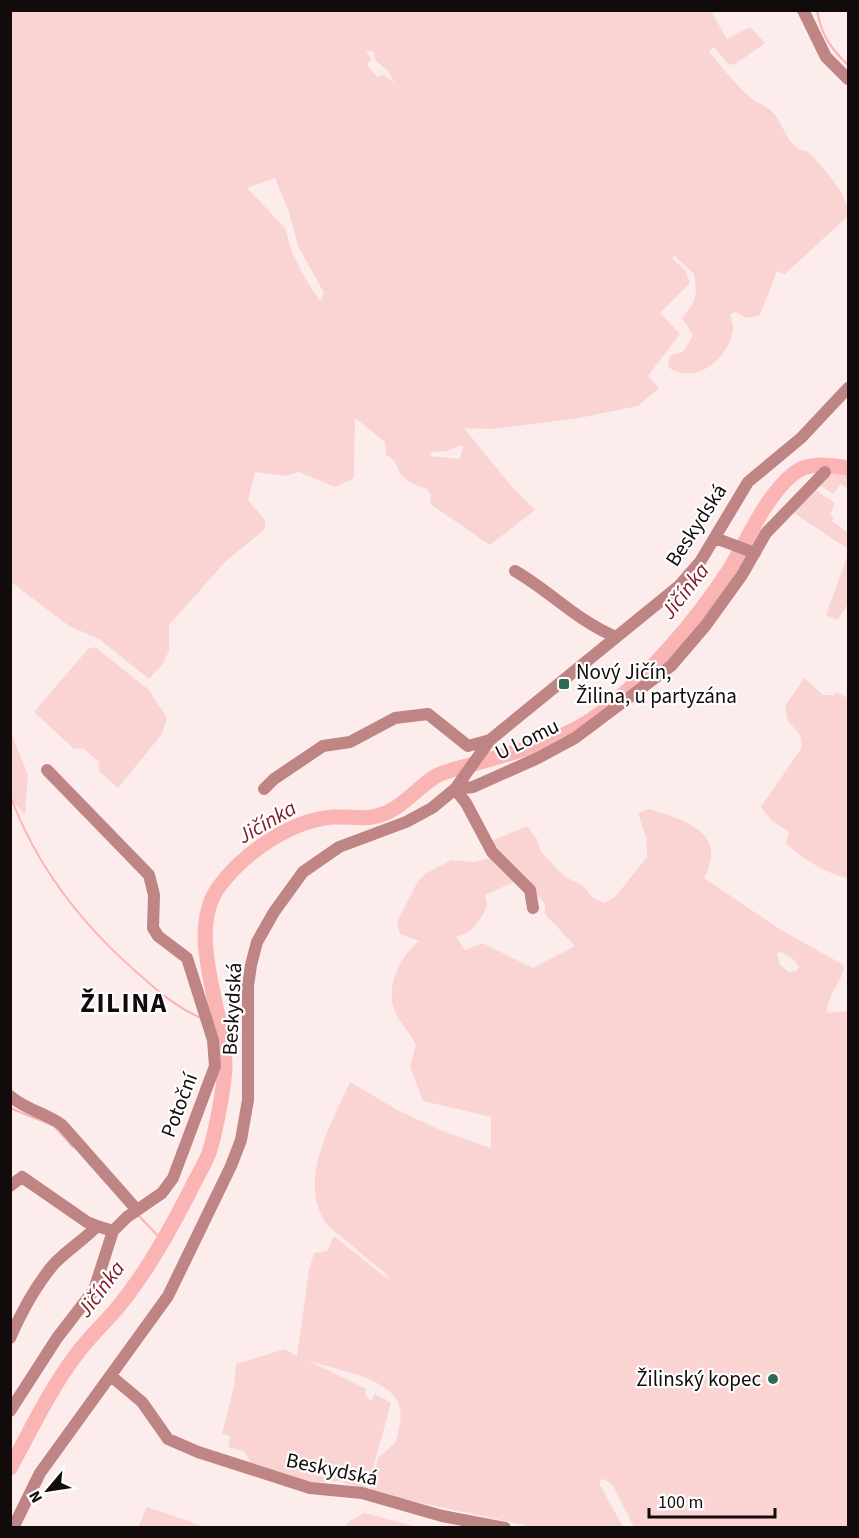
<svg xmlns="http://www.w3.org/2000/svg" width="859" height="1538" font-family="'Source Sans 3',sans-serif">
<rect width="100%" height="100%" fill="#fcedec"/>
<path fill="#fad4d3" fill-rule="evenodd" d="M 10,11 L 711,11 L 727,39 L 750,27 L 765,43 L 734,65 L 727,63 L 714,47 L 709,51 C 718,63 745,96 757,102 C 765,106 769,108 775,115 C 785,128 789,150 807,151 C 822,166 849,194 848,216 L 785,274 L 777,271 L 760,315 L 746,318 L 736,312 L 730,314 C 731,318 733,324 733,328 C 731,357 696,387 668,367 L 670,356 L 684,351 L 693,335 L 682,318 C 696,302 698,296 694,274 L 675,256 L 672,258 L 685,270 L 690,283 L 660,313 L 680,334 L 648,376 L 659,388 L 638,406 L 579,418 L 493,429 L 464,428 L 512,487 L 535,510 L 490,545 L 430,504 L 431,495 L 427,489 C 418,486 408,483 401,474 C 396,466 396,460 386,455 L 385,442 L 355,418 L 354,478 L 335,487 L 299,472 L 286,476 L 255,472 L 248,500 L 265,520 L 265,529 L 226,561 L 169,625 L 169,651 L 162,665 L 149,679 L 99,639 L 69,626 L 11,582 ZM 366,50 L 374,52 L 375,60 L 388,71 L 394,83 L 384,75 L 377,77 L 367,65 L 371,59 ZM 275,178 L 289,212 L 298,246 L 324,293 L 320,301 C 306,281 289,253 286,229 L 247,188 ZM 458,446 L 463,446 L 460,459 L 430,456 L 432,452 L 447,451 Z
M 832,468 L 848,475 L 848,489 L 841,484 L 833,494 L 818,484 Z
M 814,489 L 835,503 L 830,514 L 834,518 L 832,521 L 848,532 L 848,549 L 791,511 Z
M 848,554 L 848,604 L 837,620 L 826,615 Z
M 95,647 L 149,690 L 167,718 L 162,734 L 118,788 L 99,771 L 99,762 L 83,748 L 74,749 L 34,712 L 88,649 Z
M 804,678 L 823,695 L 834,695 L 836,692 L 848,698 L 848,878 C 828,875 800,857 786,843 L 789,832 L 772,821 L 761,807 L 802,747 L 800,735 L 788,721 L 785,706 Z
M 10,730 L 28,775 L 25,814 L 11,800 Z
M 649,809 C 684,820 729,832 704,878 L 781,930 L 842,964 L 844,968 C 840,985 827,995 827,1013 L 848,1011 L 848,1527 L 634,1527 L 612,1484 L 603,1479 L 600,1480 L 600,1485 L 623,1527 L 533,1527 L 375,1493 L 370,1488 L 378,1458 L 396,1442 C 398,1432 402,1420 400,1409 C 395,1377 333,1370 307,1360 L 366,1389 L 365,1395 L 371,1401 L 375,1394 L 391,1403 L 367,1490 L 340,1481 L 316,1483 L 271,1474 L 250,1462 L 245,1452 L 228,1447 L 231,1437 L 222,1433 L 234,1386 L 236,1364 L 285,1349 L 297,1356 L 309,1270 L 314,1253 L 327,1251 L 334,1236 L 390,1281 L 386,1274 L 328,1226 C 295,1183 332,1123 350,1082 L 399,1111 L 445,1132 L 491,1148 L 491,1117 L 423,1101 L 410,1067 L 416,1045 C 410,1032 398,1022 394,1009 C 386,986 400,956 419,941 L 400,934 L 397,922 L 417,883 L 425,874 L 451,860 L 473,862 L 490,858 L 514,882 L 485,895 L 487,906 C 481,921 472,933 456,937 L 465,950 L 483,943 L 533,968 L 575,946 L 545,914 L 545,904 L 491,844 L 494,840 L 527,826 L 537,839 L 541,852 L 565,877 L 582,885 L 593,898 L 605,903 L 615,897 L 647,857 L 646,837 L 638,813 ZM 780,952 L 792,958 L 799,967 L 796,971 L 789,972 L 780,965 L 777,953 Z
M 147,1507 L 206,1527 L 138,1527 Z
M 364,1513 L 418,1527 L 346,1527 L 347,1523 Z"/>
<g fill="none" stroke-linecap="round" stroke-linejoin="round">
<path stroke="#fab4b3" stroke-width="2" d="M 817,10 C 821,34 830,48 848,65
M 10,795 C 36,866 84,927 141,976 C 160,993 178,1008 201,1018
M 212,1022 L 222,1026
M 10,1108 L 54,1126 L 73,1147
M 137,1214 L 164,1242"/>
<path stroke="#fab4b3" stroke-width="15" d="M 10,1468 C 31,1430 50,1389 76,1355 C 89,1337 105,1323 119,1306 C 148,1270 170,1230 191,1189 C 197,1176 206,1163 210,1150 C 216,1130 225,1084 225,1064 C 224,1011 186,934 218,888 C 242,854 291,820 333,817 C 350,816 366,821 383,814 C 403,807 418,787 436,776 C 448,770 464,767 477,763 C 518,751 563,741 598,715 C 646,679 696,621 729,570 C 748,540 764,498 793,474 C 809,461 830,465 848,468"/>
<path stroke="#bf8484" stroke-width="12" d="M 803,10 L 826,57 L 848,79
M 715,538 L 755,553
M 515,571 C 550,591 577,621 616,637
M 264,789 L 274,779 L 323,746 L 350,742 L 395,718 L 428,714 L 468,746 L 490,740
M 455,789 L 473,787 L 538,758 L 575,738 L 671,666 L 706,625 L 742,575 L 766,533 L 825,472
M 455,789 L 466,803 L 492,852 L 530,890 L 533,908
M 10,1096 C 26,1110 46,1113 62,1125 L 137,1210
M 10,1186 L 22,1177 L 87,1222 L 97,1226
M 10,1338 C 21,1313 36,1285 54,1264 C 67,1250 84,1240 97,1226 L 113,1231
M 111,1376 L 142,1402 L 168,1439 L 198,1452 L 310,1488 L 362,1493 L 442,1516 L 505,1528
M 10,1411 L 57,1338 L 94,1290 L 113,1231 L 127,1217 L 162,1193 L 173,1178 L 215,1066 L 213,1040 L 187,958 L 158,936 L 153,928 L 154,895 L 149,875 L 47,770
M 13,1528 L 40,1473 L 168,1296 L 231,1166 L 241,1140 L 248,1100 L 248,986 L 251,965 L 257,942 L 274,912 L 303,872 L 339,847 L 406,822 L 432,808 L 455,789 L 490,740 L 679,586 L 700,562 L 748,482 L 801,438 L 848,388"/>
</g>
<g fill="#2b6a56" stroke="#fefefe" stroke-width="2">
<rect x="558" y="678" width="12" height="12" rx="3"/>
<circle cx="773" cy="1379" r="6"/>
</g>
<g text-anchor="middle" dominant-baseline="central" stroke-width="4.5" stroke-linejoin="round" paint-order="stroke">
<g font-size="21" fill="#120b0b" stroke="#fefefe">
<text transform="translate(696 525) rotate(-57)">Beskydská</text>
<text transform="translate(527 739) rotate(-26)">U Lomu</text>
<text transform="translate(232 1009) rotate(-87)">Beskydská</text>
<text transform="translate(179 1105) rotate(-69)">Potoční</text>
<text transform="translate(332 1469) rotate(12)">Beskydská</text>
</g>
<g font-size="21" fill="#120b0b" stroke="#fefefe" text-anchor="start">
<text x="576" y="672">Nový Jičín,<tspan x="576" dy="24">Žilina, u partyzána</tspan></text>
<text x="761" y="1379" text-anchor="end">Žilinský kopec</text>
</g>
<g font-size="22" font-style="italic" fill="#7f1c28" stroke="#fefefe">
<text transform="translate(685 591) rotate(-52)">Jičínka</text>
<text transform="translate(267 822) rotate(-30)">Jičínka</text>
<text transform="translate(101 1289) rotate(-53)">Jičínka</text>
</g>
<g font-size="27" font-weight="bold" letter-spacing="1.5" fill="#120b0b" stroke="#fefefe">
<text x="124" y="1003">ŽILINA</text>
</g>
</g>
<rect width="859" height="1538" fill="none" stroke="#120b0b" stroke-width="24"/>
<g transform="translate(48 1490) rotate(241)" stroke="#fefefe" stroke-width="4.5" paint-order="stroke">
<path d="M0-4.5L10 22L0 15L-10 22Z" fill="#120b0b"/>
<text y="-9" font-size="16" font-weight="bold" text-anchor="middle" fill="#120b0b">N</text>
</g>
<path d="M649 1508v9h126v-9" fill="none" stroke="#120b0b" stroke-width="3"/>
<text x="658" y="1508" font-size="18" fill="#120b0b" stroke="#fefefe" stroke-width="4.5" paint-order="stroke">100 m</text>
</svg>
